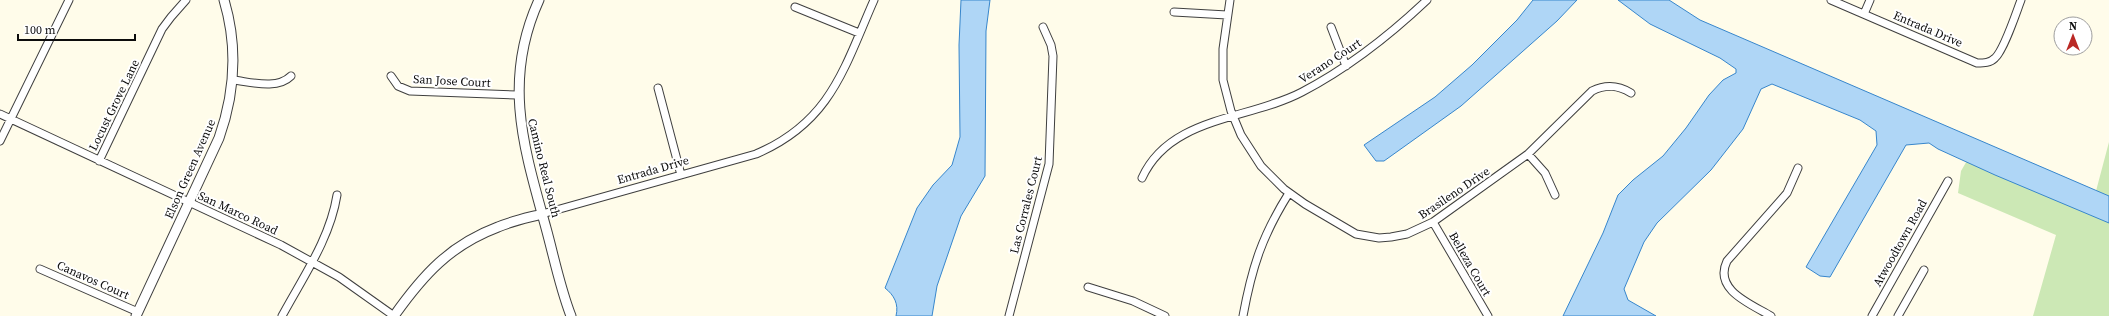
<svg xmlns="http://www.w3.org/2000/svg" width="2109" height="316" font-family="'Source Serif 4',serif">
<rect width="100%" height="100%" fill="#fffcea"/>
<path fill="#cce8b5" d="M 2109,142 L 2109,316 L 2033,316 L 2056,235 L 1958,193 L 1961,171 L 1972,152 L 2102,193 L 2096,191 Z"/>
<path fill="#afd6f6" stroke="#3786cc" d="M 961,0 L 990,0 L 986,31 L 985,176 L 961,216 L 937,286 L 932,316 L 896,316 C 899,304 894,295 885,288 L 917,208 L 933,185 L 952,165 L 960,137 L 959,45 Z
M 1533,0 L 1577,0 L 1557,21 L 1461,106 L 1384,161 L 1376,161 L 1364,145 L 1435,97 L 1472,65 L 1517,20 Z
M 1618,0 L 1669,0 L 1700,20 L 2109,196 L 2109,223 L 1995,175 L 1938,149 L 1929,143 L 1906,145 L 1830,277 L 1820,276 L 1806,267 L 1877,145 L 1876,131 L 1860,120 L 1772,84 L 1761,89 L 1743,129 L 1711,170 L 1657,223 L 1644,242 L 1624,289 L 1628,300 L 1656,316 L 1563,316 L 1603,233 L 1618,195 L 1633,180 L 1663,156 L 1686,128 L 1709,95 L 1723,80 L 1736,73 L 1736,69 L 1720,58 L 1650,24 Z"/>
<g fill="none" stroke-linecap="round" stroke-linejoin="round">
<defs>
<path id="minor" d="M 1230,0 L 1223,49 L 1223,80 L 1231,111 L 1241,135 L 1261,166 L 1284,189 L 1305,204 L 1356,234 L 1379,238 L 1391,237 L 1407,234 L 1433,222 L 1528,154 L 1592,91 C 1606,84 1618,85 1631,93
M 1831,0 L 1977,63 C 1984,63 1990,63 1995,58 C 2004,50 2016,13 2021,0
M 795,7 L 859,33
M 1174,12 L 1227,15
M 1864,14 L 1870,0
M 1331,27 L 1346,66
M 391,76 L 398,86 L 410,91 L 517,95
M 233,80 C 251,82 277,90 291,76
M 658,88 L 681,175
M 0,114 L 281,245 L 339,277 L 394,316
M 0,141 L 69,0
M 1528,154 L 1545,173 L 1555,195
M 99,161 L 162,29 L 171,17 L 186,0
M 1142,178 C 1170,116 1249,120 1302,92 C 1348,68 1390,35 1427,0
M 542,214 L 756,154 C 831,122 844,68 874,0
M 1433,222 L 1488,316
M 40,269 L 138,312
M 1088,287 L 1133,301 L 1165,316
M 282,316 C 303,277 330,239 337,195
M 1009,316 L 1049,164 L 1053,56 L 1051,45 L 1043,27
M 1243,316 C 1252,267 1262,236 1289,193
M 1771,316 C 1751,304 1713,290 1727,261 L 1787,193 L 1798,168
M 1872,316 L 1948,181
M 1898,316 L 1924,270"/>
<path id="tertiary" d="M 539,0 C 502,81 524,148 546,228 C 554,257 560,288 571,316
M 136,316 L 219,138 C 235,93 238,47 224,0
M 394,316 C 423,275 450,245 498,227 C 512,221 527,218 542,214"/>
</defs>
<use href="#minor" stroke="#3f3f3f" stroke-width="9"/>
<use href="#tertiary" stroke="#3f3f3f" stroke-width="11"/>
<use href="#minor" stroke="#fff" stroke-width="7"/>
<use href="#tertiary" stroke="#fff" stroke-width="9"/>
</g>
<g text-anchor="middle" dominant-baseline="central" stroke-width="4" stroke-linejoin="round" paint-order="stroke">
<g font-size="12" fill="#0c0c0c" stroke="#fff">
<text transform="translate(1928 29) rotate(23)">Entrada Drive</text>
<text transform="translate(1330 61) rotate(-33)">Verano Court</text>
<text transform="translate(452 81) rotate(3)">San Jose Court</text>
<text transform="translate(114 105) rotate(-64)">Locust Grove Lane</text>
<text transform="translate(544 168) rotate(76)">Camino Real South</text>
<text transform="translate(190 169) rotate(-66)">Elson Green Avenue</text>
<text transform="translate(653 170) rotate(-16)">Entrada Drive</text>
<text transform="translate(1454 193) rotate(-34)">Brasileno Drive</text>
<text transform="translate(1026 205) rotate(-76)">Las Corrales Court</text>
<text transform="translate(238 213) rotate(25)">San Marco Road</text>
<text transform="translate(1900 243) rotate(-61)">Atwoodtown Road</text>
<text transform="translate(1470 264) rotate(60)">Belleza Court</text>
<text transform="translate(93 280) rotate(24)">Canavos Court</text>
</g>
</g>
<g transform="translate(2073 36)"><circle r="19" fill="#ffffff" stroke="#9e9e9e"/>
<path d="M0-3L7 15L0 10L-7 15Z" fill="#ba2925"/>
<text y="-6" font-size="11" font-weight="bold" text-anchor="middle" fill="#0c0c0c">N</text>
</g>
<path d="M18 34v6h117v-6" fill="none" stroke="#0c0c0c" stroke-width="2"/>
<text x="24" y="34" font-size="12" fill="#0c0c0c" stroke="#ffffff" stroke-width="3" paint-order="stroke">100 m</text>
</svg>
